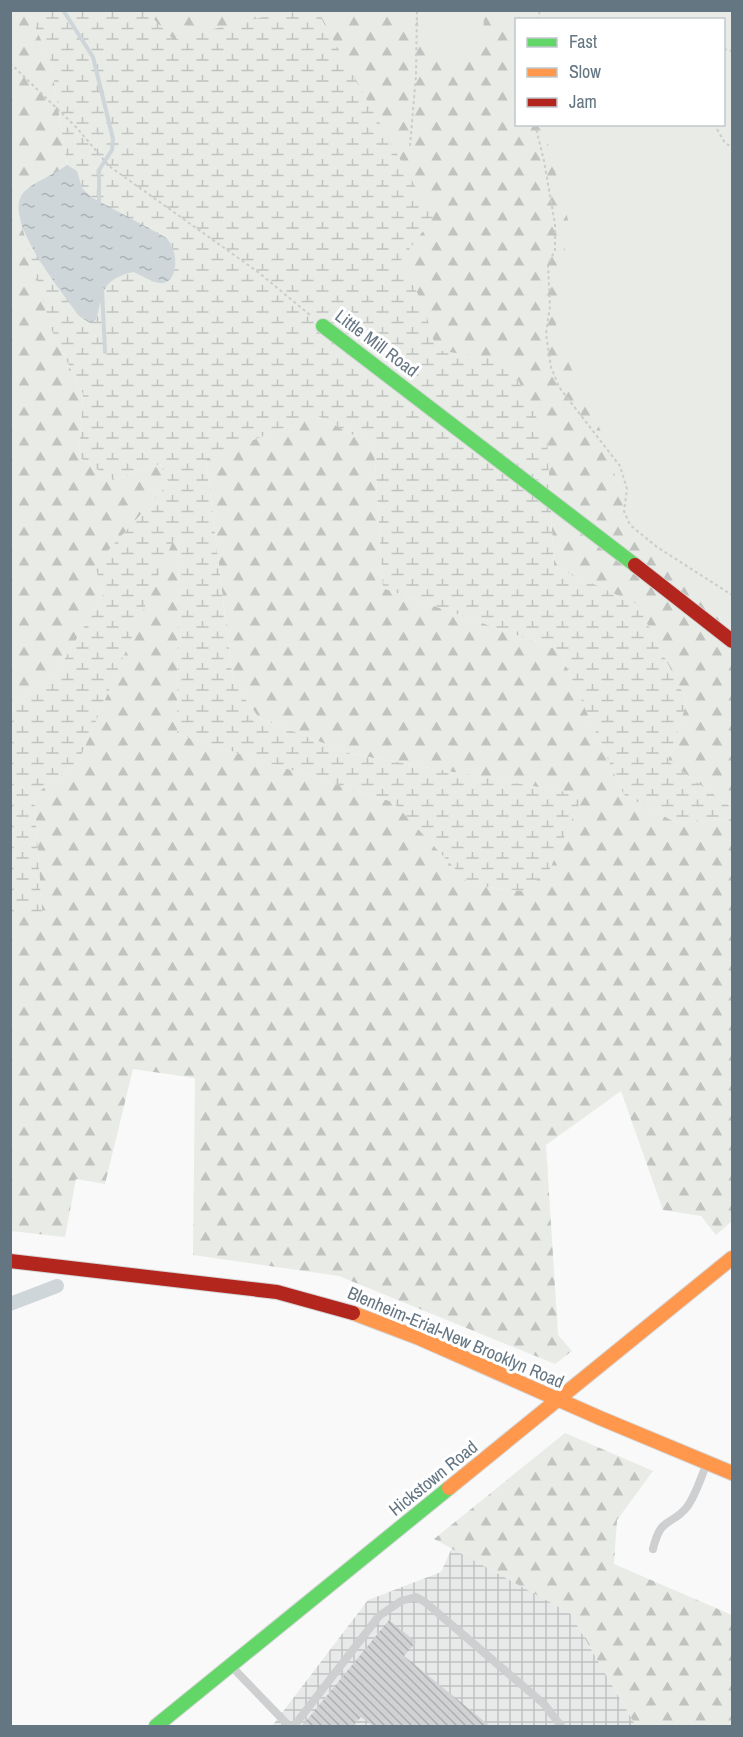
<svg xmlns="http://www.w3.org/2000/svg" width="743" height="1737" font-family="'Archivo Narrow',sans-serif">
<defs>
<pattern id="industrial-grid" width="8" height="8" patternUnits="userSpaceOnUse" patternTransform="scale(1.5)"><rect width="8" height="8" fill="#e8e9e9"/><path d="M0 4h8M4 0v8" fill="none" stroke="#c0c1c2"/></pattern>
<pattern id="forest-firs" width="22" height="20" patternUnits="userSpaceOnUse" patternTransform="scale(1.5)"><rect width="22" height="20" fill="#e8ebe6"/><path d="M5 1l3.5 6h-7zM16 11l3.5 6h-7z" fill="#c0c3c0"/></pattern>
<pattern id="wetland-marsh" width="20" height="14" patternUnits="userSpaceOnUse" patternTransform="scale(1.5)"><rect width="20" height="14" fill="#e8ebe6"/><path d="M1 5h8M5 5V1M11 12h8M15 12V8" fill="none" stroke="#c0c3c0"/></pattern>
<pattern id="water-ripples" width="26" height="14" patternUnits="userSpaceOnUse" patternTransform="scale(1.5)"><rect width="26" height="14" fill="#ced6d9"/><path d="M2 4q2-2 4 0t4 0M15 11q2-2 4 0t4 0" fill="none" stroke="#abb2b5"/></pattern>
<pattern id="building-back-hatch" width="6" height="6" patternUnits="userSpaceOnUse" patternTransform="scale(1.5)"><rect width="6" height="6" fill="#d0d2d3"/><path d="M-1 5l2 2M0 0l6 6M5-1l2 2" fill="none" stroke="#acafb1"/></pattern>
</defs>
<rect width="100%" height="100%" fill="#f9f9f9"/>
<path fill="url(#industrial-grid)" d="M 452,1548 L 570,1613 L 636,1726 L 272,1726 L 368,1600 L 441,1572 Z"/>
<path fill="#e8ebe6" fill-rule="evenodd" d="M 11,10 L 732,11 L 732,650 ZM 516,20 L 724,20 L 724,124 L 516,124 Z"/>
<path fill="url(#forest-firs)" d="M 28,10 L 51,62 L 67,165 L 51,329 L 83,394 L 79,457 L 113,480 L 160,464 L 169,483 L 96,565 L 103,595 L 55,675 L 11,708 L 10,11 Z
M 146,11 L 300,11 L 234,24 L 173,41 Z
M 317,11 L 415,11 L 422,41 L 455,60 L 483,45 L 484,11 L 550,11 L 547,19 L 516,20 L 516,124 L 543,125 L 568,220 L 555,334 L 606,442 L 632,540 L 732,613 L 732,808 L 668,761 L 687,701 L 637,605 L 554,566 L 547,439 L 436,350 L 424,307 L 401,260 Z
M 316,415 L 374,446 L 383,588 L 559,650 L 624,795 L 677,823 L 732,819 L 732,1221 L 716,1235 L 701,1216 L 663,1210 L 621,1091 L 546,1145 L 558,1335 L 572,1351 L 555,1364 L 339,1276 L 193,1255 L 195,1078 L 133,1069 L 105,1184 L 76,1179 L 65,1237 L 11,1231 L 11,913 L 42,913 L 34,795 L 78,763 L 179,525 L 177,734 L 393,802 L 471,885 L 524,891 L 582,795 L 351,754 L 259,718 L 233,682 L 206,458 Z
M 565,1433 L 653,1471 L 617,1520 L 614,1564 L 732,1615 L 732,1726 L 636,1726 L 570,1613 L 434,1539 Z"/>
<path fill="url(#wetland-marsh)" d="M 28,11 L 146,11 L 174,40 C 218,28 273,11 317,11 L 433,218 L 401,260 L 424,307 L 436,350 L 509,361 L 547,439 L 554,566 L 637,604 L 687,701 L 668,761 L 732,808 L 732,819 L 677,823 L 624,795 L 559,650 L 383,588 L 374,446 L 316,415 L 206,459 L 233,682 L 259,718 L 351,754 L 583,795 L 550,869 L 524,891 L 470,885 L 393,802 L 177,734 L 179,527 L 78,763 L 34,795 L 42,913 L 11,913 L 11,708 L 55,675 L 103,595 L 95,565 L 169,483 L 160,464 L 113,480 L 79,457 L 83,394 L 51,329 L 17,209 L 67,165 L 51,62 Z"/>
<path fill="url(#water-ripples)" d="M 67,165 L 77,171 L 82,188 L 91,197 L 165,237 C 179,248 180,284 160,283 C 151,282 141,275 133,272 C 99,280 104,294 96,320 L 90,323 L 79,316 C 63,293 0,218 24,192 C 35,181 54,175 67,165 Z"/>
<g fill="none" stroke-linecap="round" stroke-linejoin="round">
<path stroke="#ced6d9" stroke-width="4" d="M 63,10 L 93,57 L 113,139 L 112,150 L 99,170 L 99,207
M 102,289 L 105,352"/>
<path stroke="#ced6d9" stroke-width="14" d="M 10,1304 L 57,1286"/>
</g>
<path fill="url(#building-back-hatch)" d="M 389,1620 L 416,1642 L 404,1656 L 490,1726 L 373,1726 L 361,1717 L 353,1726 L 302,1726 Z"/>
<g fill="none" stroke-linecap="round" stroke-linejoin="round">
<defs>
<path id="fast" d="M 323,326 L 635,565
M 156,1726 L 449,1488"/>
<path id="slow" d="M 353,1313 L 419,1338 L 600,1418 L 732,1473
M 449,1488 L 732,1258"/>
<path id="jam" d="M 635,565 L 732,641
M 10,1261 L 277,1292 L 353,1313"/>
</defs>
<use href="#fast" stroke="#d5d6d7" stroke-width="16"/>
<use href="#slow" stroke="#d5d6d7" stroke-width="16"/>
<use href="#jam" stroke="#d5d6d7" stroke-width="16"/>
<path stroke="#cbcccd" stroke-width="2" stroke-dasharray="3 3" stroke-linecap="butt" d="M 538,20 L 540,10
M 724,49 L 732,51
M 10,63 L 77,128 L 109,166 L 258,272 L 310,315
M 535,124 L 544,161 L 555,224 L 555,250 L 548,265 L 550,306 L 546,334 L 551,367 L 559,387 L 620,466 L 627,489 L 624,511 L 630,525 L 657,547 L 732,595
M 714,124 L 725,143 L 732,147
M 410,146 L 416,75 L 417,10"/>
<path stroke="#cecfd0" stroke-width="8" d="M 653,1549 C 661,1515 671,1527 687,1507 C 696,1495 701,1477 707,1463
M 232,1667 L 289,1726
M 294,1726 L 379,1616 L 401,1601 L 416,1597 L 425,1602 L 544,1704 L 561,1726"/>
<use href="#fast" stroke="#63d668" stroke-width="14"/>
<use href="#slow" stroke="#ff974d" stroke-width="14"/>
<use href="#jam" stroke="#b3261e" stroke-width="14"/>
</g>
<g text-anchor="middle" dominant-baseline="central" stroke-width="6" stroke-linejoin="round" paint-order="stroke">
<g font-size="18" fill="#657683" stroke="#fff">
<text transform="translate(377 343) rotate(37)">Little Mill Road</text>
<text transform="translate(456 1337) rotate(23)">Blenheim-Erial-New Brooklyn Road</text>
<text transform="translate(433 1478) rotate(-39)">Hickstown Road</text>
</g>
</g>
<rect width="743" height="1737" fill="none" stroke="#657683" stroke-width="24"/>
<rect x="515" y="18" width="210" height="108" fill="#ffffff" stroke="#c1c8cd" stroke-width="1.5"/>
<rect x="527" y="38" width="30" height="9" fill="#63d668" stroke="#c1c8cd" stroke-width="1.5"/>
<text x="569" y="48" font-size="18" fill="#657683">Fast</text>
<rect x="527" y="68" width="30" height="9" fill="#ff974d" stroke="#c1c8cd" stroke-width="1.5"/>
<text x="569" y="78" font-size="18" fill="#657683">Slow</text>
<rect x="527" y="98" width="30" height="9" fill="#b3261e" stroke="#c1c8cd" stroke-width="1.5"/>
<text x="569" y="108" font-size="18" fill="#657683">Jam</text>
</svg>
